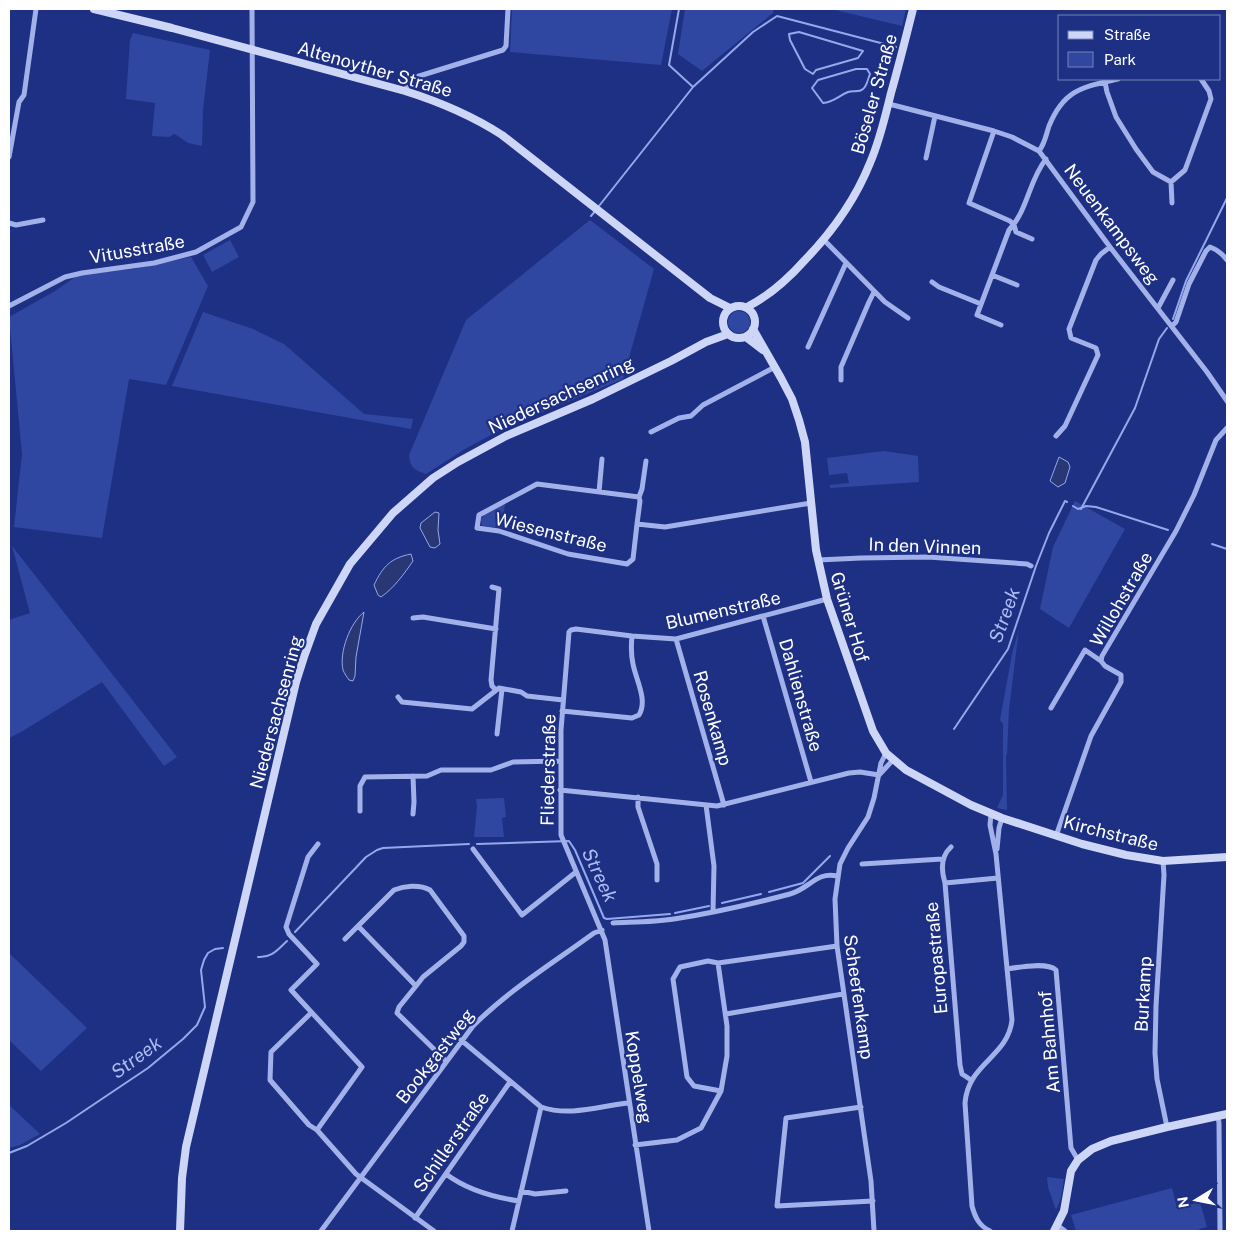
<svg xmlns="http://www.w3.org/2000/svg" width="1236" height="1240" font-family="'Public Sans',sans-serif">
<rect width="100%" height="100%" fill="#1d3083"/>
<path fill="#3047a1" d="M 512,9 L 672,9 L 661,65 L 510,52 Z
M 685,9 L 774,9 L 773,13 L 702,71 L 678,54 Z
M 831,9 L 906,9 L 902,26 Z
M 133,33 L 210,50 L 203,110 L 202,146 L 188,143 L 178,136 L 174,134 L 169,137 L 152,136 L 155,103 L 126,99 L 130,40 Z
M 590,220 L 654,269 L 623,379 L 504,428 L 465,449 L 426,474 C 415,470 410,468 409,455 L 466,320 Z
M 230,240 L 239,257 L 212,272 L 203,255 Z
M 191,257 L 208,286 L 166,385 L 129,379 L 102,538 L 14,527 L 22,454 L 9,317 L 55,291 L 78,275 L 134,269 Z
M728 322a11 11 0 1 1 22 0a11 11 0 1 1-22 0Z
M 203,312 L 253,329 L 284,344 L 364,414 L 413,419 L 411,429 L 172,386 Z
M 884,451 L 918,456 L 919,482 L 830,488 L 830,485 L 849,483 L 847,473 L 829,475 L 827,458 Z
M 1075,501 L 1125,529 L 1069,628 L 1040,609 L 1053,547 Z
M 505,503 L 502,528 L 482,526 L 481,519 L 484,515 Z
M 12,546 L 177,757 L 164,766 L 102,682 L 21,732 L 9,738 L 9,620 L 30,613 Z
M 1019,629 L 1009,709 L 1007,755 L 1006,755 L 1007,810 L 997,808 L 1003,795 L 1003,724 L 1000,720 L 1012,654 Z
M 504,798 L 506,817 L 502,818 L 504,837 L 474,837 L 477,806 L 476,799 Z
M 9,953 L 87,1028 L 41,1071 L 9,1040 Z
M 9,1105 L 40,1134 L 20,1145 L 9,1148 Z
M 1047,1177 L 1064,1179 L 1061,1198 L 1056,1210 L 1048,1187 Z
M 1172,1188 L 1177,1208 L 1200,1202 L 1207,1227 L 1199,1229 L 1200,1231 L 1076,1231 L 1071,1215 Z"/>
<path fill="#293775" stroke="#96a8ec" d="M 1059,457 L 1068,462 L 1070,467 L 1065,483 L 1058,487 L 1050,481 Z
M 435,512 L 439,513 L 438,530 L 440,544 L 435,548 L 430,547 L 420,528 L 421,523 Z
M 411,554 L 413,561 C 404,574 394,588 381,597 L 378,595 L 374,585 C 383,566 391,558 411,554 Z
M 364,612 L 356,657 L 355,676 L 353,681 L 349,680 C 347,677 344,673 343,670 C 339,652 350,623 364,612 Z"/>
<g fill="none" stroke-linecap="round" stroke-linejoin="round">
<path stroke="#96a8ec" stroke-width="2" d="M 679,9 L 669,65 L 693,87
M 799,32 L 863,51 L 858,58 L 816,70 L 813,74 L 805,69 L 790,40 L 789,34 Z
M 856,69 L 867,69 L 870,74 C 868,79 867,86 863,89 C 859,93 853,90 848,92 C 838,96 834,102 823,103 L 812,88 L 818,80 Z
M 599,206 L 693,87 L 753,32 L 777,16 L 896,47
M 591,216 L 596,210
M 1173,319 L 1186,281 L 1227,198
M 1073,506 L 1078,509 L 1086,506 L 1096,507 L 1168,530
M 1081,509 L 1135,408 L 1159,339 L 1167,328
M 1212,544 L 1227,549
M 954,729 L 1008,649 L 1036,566 L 1049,533 L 1065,501 L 1067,502
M 477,844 L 569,841 L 575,850 L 604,918 L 607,919 L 670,914
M 769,892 L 803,883 L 830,856
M 722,903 L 761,894
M 675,913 L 709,906
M 295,932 L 366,857 L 377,850 L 383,848 L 469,844
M 258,957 C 272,958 277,950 287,941
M 9,1153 L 27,1146 L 66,1123 L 148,1068 L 183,1039 L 197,1025 L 205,1007 L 201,970 L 204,960 L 208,953 L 215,949 L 223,948"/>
<path stroke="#a3b1ea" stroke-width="5" d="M 1105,82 L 1107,92 L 1116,117 L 1136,149 L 1153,172 L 1171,182 L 1185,170 L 1211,99 L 1209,91 L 1201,79
M 405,91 L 409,82 L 416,77 L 503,50 L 506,46 L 508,9
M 889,104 L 994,131 L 1012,137 L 1039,151 L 1110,247 L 1207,372 L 1227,401
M 994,131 L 969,203 L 1010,221 L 1014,225 L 1016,232 L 1032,239
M 1039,151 C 1045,143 1046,135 1049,126 C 1064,89 1083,87 1118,79
M 9,157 L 19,102 L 24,95 L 36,9
M 926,158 L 935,116
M 1171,182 L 1172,203
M 9,223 L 16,225 L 43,220
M 823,239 L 885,302 L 908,318
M 992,275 L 1017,285
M 932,282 L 939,287 L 981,304
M 9,306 L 65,277 L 82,273 L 154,263 L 196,252 L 241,227 L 253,202 L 252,9
M 1158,308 L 1173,280
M 1001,325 L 977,315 L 1009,230 C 1028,210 1029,180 1046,159
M 1172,326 L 1176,322 L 1189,284 L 1206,251 L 1210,247 C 1218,250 1222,253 1227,260
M 808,347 L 846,263
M 841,380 L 841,367 L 869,302 L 874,292
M 651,432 L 679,418 L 691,416 L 703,405 L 775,367
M 1056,436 L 1065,426 L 1098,355 L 1096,348 L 1071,338 L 1069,329 L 1096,260 L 1101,254 L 1110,247
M 599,492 L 602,459
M 639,497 L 642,489 L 646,461
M 637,524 L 640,501 L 639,497 L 537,484 L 479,515 L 477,528 L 499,531 L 568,554 L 627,564 L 633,559 L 637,524 L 665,527 L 811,503
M 818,560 L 861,558 L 928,557 L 1027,564 L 1031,566
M 492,587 L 499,589 L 491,680 L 492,686 L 496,690
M 763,616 L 811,782
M 413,618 L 423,617 L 496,629
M 676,639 L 724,805
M 398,697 L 402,702 L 472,709 L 499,688 L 521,692 L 527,696 L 563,700
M 1051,708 L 1085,650 L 1101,661
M 562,711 L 632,718 L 639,715 C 648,700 636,680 633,664 C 631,655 631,646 632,636
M 497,734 L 502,689
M 879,775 L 893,760
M 560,790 L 717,806 L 849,773 L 860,772 L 879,775
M 638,797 L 638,807 L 657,864 L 657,880
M 706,805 L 714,866 L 713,911
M 360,811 L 360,786 L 365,777 L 427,776 L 441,770 L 491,770 L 513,762 L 560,761
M 413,814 L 414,802 L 413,776
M 1056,836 L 1091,736 L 1121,682 L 1121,675 L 1105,666 L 1101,661 L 1102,656 L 1176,531 L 1194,495 L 1216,440 L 1227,428
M 473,849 L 522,915 L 576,872
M 997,849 L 999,828 L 1002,818
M 1163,861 L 1164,875 L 1156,1006 L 1155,1053 L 1157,1079 L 1167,1127
M 862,864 L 942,859
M 945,883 C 941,870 940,857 951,847
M 613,923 C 633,922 654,922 674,919 C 713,913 752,904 790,894 C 809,889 817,871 837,876
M 359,927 L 416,986 L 399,1007 L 397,1013 L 446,1061
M 345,939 L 394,890 C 404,886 419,884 430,890 L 464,936 L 464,942 L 461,946 L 423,977 L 416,986
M 1007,969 C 1020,967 1047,962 1056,970 L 1071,1148 L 1078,1160
M 311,1013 L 271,1052 L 270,1080 L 309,1125 L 317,1130 L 356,1174 L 434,1231
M 726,1014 L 843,994
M 461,1040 L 541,1107 C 570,1117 600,1106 628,1103
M 971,1080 L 962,1074 L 960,1065 L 945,883 L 998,878
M 721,1091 L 694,1086 L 687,1077 L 673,979 L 680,967 L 708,961 L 718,963 L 837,946
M 861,1107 L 786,1118 L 777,1206 L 873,1201
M 1218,1116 L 1219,1123 L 1220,1231
M 317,1130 L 362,1067 L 291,990 L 317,964 L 289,934 L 286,927 L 308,857 L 318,844
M 635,1145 L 677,1140 L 701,1128 L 721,1091 L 727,1056 L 727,1026 L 718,963
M 446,1174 C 467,1190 492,1197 519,1201
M 521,1191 L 535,1194 L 566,1191
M 415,1218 L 510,1082
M 1057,1225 L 1065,1231
M 321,1231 L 473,1026 C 509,990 553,963 594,933 L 602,930
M 512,1231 L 541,1107
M 649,1231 L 605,940 L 561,835 L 561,730 L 569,632 L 571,630 L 576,629 L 632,636 L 676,639 L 827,599
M 874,1231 L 871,1181 L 837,946 L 835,899 L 840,864 L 848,848 L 868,817 L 874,798 L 881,763 L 886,753
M 990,1231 C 979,1226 975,1217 972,1206 L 965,1103 C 968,1063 1008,1057 1012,1020 L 996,854 L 990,825 L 991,814"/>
<path stroke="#ced6f7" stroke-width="8" d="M 94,9 L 172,28 L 405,91 C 440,102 471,115 502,135 L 710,298 L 730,308
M723 322a16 16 0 1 1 32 0a16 16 0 1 1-32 0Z
M 747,307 C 769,296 788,279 805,260 C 832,232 856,198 870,163 C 880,140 885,117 891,93 C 899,65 906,37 913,9
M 753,329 L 781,378 L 792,399 L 799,420 L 805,442 L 816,550 L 827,599 L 873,731 L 886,753 L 906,770 L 971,805 L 1002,818 L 1082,844 L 1126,855 L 1163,861 L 1227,857
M 746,337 L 763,350
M 180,1231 L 182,1178 L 186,1147 L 296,682 L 304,657 L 316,624 L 350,564 L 393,513 L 433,478 L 458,462 L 506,436 L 593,399 L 671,361 L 706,342 L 728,334
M 1054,1231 L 1064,1211 L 1071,1171 L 1078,1160 L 1092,1149 L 1111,1141 L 1167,1127 L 1227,1114"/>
</g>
<g text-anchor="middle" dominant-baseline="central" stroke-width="4.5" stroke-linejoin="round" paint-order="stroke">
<g font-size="18" fill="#fff" stroke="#1d3083">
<text transform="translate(375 69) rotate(16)">Altenoyther Straße</text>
<text transform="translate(874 94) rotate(-74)">Böseler Straße</text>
<text transform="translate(1112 224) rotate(53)">Neuenkampsweg</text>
<text transform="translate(137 249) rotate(-10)">Vitusstraße</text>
<text transform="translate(561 395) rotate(-25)">Niedersachsenring</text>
<text transform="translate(551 532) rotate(14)">Wiesenstraße</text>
<text transform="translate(925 546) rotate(2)">In den Vinnen</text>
<text transform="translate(1121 599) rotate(-60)">Willohstraße</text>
<text transform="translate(723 610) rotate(-13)">Blumenstraße</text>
<text transform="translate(850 617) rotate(73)">Grüner Hof</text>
<text transform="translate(801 695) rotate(74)">Dahlienstraße</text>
<text transform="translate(276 712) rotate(-75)">Niedersachsenring</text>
<text transform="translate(713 718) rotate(74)">Rosenkamp</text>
<text transform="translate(548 770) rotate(-89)">Fliederstraße</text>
<text transform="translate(1111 833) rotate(14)">Kirchstraße</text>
<text transform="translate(936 958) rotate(-95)">Europastraße</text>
<text transform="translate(1143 994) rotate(-87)">Burkamp</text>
<text transform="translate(859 997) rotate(82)">Scheefenkamp</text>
<text transform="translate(1049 1042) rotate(-95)">Am Bahnhof</text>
<text transform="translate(435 1056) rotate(-52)">Bookgastweg</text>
<text transform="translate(639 1077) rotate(81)">Koppelweg</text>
<text transform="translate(451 1142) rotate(-55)">Schillerstraße</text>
</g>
<g font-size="19" font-style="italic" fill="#aebcf1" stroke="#1d3083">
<text transform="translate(1004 615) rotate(-70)">Streek</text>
<text transform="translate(600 875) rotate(65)">Streek</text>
<text transform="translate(136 1057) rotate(-36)">Streek</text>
</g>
</g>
<rect width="1236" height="1240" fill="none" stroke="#ffffff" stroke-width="20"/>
<rect x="1058" y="15" width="162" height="65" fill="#1d3083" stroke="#7783b5"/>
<rect x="1068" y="31" width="25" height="8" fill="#ced6f7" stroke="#7783b5"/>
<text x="1104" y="40" font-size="15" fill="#ffffff">Straße</text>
<rect x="1068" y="52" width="25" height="15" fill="#3047a1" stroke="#7783b5"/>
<text x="1104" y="65" font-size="15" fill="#ffffff">Park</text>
<g transform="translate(1196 1200) rotate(260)" stroke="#1d3083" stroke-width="4" paint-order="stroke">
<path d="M0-4L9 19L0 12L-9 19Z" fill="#ffffff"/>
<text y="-8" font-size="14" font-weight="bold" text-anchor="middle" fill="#ffffff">N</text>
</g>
</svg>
